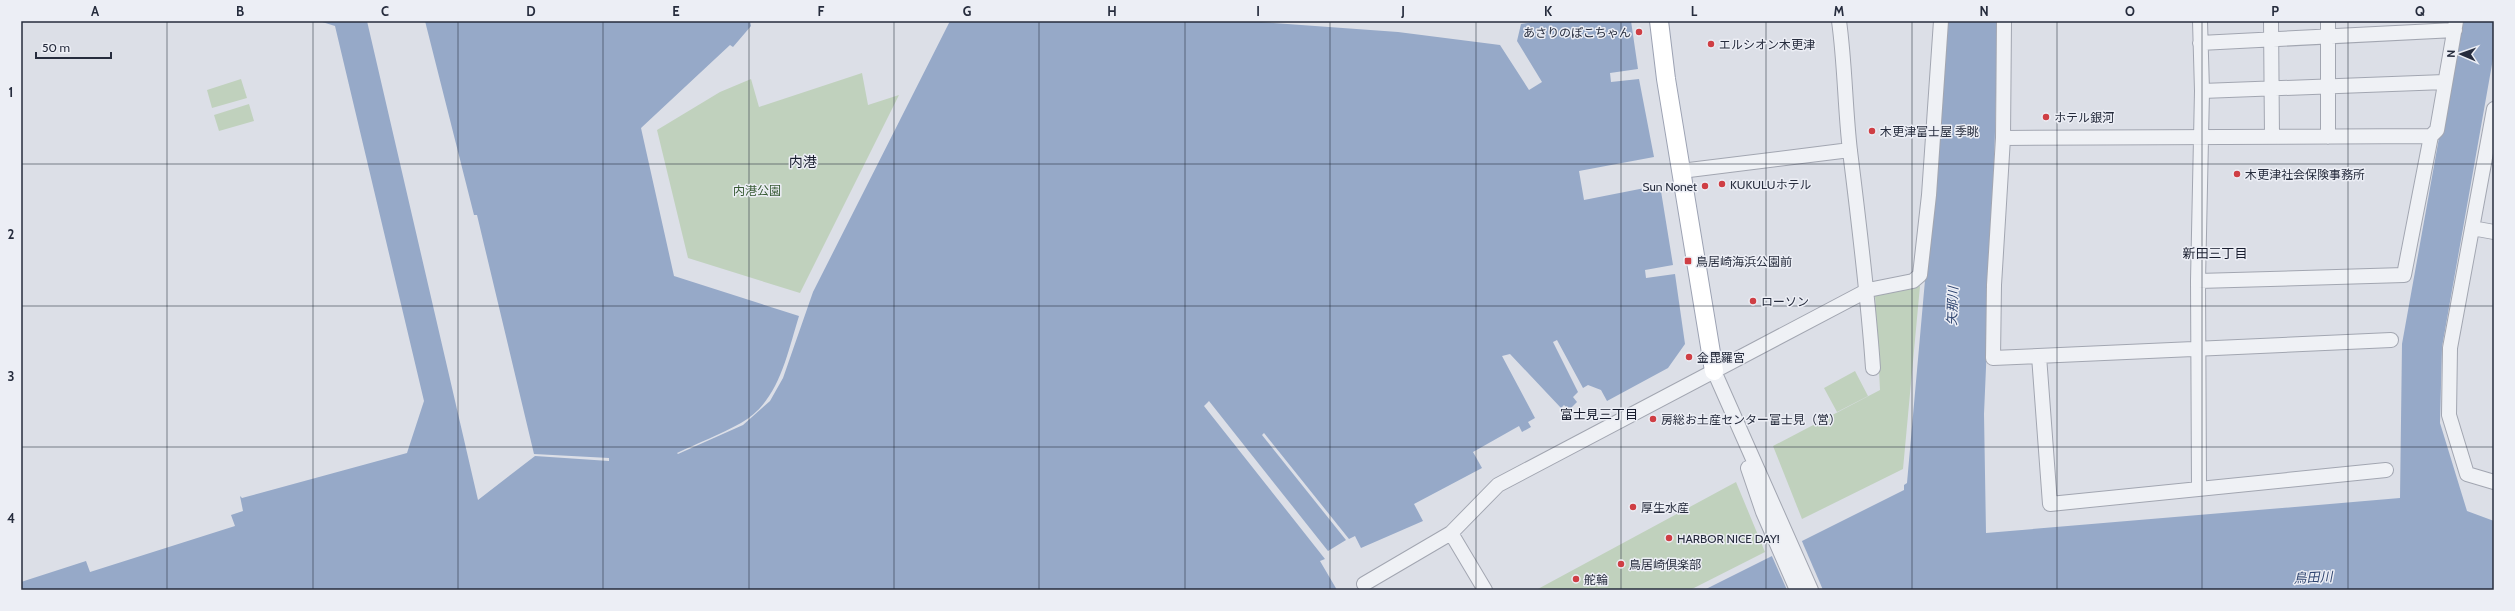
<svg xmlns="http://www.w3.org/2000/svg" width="2515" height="611" font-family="Cabin,'Noto Sans JP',sans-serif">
<rect width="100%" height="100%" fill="#dcdfe7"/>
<path fill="#c0d1bd" d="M 862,73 L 868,105 L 899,95 L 800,293 L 688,258 L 657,130 L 720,92 L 751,79 L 759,107 Z
M 241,79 L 247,98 L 212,108 L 207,90 Z
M 249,104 L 254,121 L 219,131 L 214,115 Z
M 1920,286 L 1903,469 L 1802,519 L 1773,446 L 1880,390 L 1875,295 Z
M 1855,371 L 1868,396 L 1837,412 L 1824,388 Z
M 1736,482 L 1765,552 L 1690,590 L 1536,590 Z"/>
<path fill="#96a9c8" d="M 319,21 L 367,21 L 478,500 L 535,456 L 609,461 L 609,458 L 534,454 L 477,215 L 474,215 L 425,21 L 750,21 L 751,26 L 733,47 L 730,45 L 641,128 L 674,276 L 799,316 C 787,354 779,402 741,423 C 721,434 698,443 677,453 L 678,454 L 743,425 L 770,401 L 783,378 L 813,292 L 950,21 L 1247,21 L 1398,32 L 1500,45 L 1529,90 L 1542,82 L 1517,41 L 1521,24 L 1540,21 L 1631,21 L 1638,69 L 1610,73 L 1611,82 L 1639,79 L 1654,157 L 1579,171 L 1584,200 L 1660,185 L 1673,265 L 1645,270 L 1646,278 L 1675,274 L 1685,344 L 1668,368 L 1607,401 L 1601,390 L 1588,385 L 1583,388 L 1557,340 L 1553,342 L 1578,392 L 1573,397 L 1577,402 L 1569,410 L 1564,405 L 1561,408 L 1510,354 L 1502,356 L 1535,418 L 1528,422 L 1531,427 L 1522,432 L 1519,426 L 1473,452 L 1482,468 L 1414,504 L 1423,521 L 1361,548 L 1355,536 L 1349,539 L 1264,433 L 1262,435 L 1346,540 L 1328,551 L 1209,401 L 1204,406 L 1325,559 L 1320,561 L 1337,590 L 21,590 L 21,582 L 86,561 L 90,572 L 235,526 L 231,515 L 243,511 L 240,496 L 242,498 L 407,453 L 424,401 L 335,26 Z
M 1948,21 L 1998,21 L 1993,205 L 1984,414 L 1986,533 L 2400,498 L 2402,344 L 2460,21 L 2494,21 L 2494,53 L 2442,347 L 2440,423 L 2467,511 L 2494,521 L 2494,590 L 1704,590 L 1904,490 L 1904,485 L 1907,483 Z"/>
<path fill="#dcdfe7" d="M 1801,539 L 1823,590 L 1787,590 L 1771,554 Z"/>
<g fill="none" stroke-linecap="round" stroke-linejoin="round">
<defs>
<path id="minor" d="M 1839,21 C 1845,64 1845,108 1850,151 C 1859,223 1868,295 1873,368
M 2004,21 L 2003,138 L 1994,285 L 1993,358 L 2391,340
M 2271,21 L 2272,137
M 2200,43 L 2455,30
M 2202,91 L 2445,82
M 2494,109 L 2450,348 L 2449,415 L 2467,474 L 2494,482
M 2431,136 L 2437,130 L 2456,21
M 2328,137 L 2328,21
M 2003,138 L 2431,136 L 2404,275 L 2198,281
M 1681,171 L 1850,150
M 2472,228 L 2494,232
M 2039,356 L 2050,504 L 2386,470
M 1714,371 L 1811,590
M 1748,468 L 1763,512 L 1797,590
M 2199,489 L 2198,281 L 2202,91 L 2200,21
M 1451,533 L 1485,590
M 1364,584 L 1451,533 L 1498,485 L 1868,290 L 1913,281 L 1920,275 L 1929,195 L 1941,21"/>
<path id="major" d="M 1659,21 L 1666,79 L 1714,371"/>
</defs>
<use href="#minor" stroke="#a2a6b1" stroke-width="16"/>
<use href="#major" stroke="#9ca2b3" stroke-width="20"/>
<use href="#minor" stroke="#eff1f5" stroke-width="14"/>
<use href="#major" stroke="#fff" stroke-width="18"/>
</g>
<path fill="none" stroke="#262c3d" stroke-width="1" stroke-opacity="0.55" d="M 167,21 L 167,590M 313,21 L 313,590M 458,21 L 458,590M 603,21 L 603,590M 749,21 L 749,590M 894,21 L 894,590M 1039,21 L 1039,590M 1185,21 L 1185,590M 1330,21 L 1330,590M 1476,21 L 1476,590M 1621,21 L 1621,590M 1766,21 L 1766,590M 1912,21 L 1912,590M 2057,21 L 2057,590M 2202,21 L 2202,590M 2348,21 L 2348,590M 21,164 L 2494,164M 21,306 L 2494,306M 21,447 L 2494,447"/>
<g fill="#cf3e44" stroke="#eceef5" stroke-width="1.5">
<circle cx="1639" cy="32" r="4"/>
<circle cx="1711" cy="44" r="4"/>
<circle cx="2046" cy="117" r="4"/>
<circle cx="1872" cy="131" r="4"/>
<circle cx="2237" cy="174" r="4"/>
<circle cx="1722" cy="184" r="4"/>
<circle cx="1705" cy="186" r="4"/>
<rect x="1684" y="257" width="8" height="8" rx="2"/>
<circle cx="1753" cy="301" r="4"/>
<circle cx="1689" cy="357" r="4"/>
<circle cx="1653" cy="419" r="4"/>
<circle cx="1633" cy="507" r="4"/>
<circle cx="1669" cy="538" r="4"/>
<circle cx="1621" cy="564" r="4"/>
<circle cx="1576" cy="579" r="4"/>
</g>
<g text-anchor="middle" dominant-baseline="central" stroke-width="3" stroke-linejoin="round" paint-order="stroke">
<g font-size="12" fill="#262c3d" stroke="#eceef5" text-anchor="start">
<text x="1631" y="32" text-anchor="end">あさりのぽこちゃん</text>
<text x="1719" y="44">エルシオン木更津</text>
<text x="2054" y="117">ホテル銀河</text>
<text x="1880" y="131">木更津富士屋 季眺</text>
<text x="2245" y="174">木更津社会保険事務所</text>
<text x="1730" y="184">KUKULUホテル</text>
<text x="1697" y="186" text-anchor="end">Sun Nonet</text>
<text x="1696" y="261">鳥居崎海浜公園前</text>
<text x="1761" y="301">ローソン</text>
<text x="1697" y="357">金毘羅宮</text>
<text x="1661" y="419">房総お土産センター富士見（営）</text>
<text x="1641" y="507">厚生水産</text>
<text x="1677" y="538">HARBOR NICE DAY!</text>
<text x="1629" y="564">鳥居崎倶楽部</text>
<text x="1584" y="579">舵輪</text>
</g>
<g font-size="12" fill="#365933" stroke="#eceef5">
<text x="757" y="190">内港公園</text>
</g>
<g font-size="13" fill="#181d2e" stroke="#eceef5">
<text x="2215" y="253">新田三丁目</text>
<text x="1599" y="414">富士見三丁目</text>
</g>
<g font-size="13" font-style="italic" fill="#304671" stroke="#eceef5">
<text transform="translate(1952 306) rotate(-88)">矢那川</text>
<text transform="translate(2313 577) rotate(-3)">鳥田川</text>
</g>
<g font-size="14" fill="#181d2e" stroke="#eceef5">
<text x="803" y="162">内港</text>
</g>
</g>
<rect width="2515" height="611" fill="none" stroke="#eceef5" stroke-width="44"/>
<g transform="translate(2461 54) rotate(272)" stroke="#eceef5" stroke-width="3" paint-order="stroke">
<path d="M0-3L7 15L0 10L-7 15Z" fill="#262c3d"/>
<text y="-6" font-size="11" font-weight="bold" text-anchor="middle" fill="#262c3d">N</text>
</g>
<path d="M36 52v6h75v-6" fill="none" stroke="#262c3d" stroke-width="2"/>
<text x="42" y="52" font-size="12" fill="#262c3d" stroke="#eceef5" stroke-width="3" paint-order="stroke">50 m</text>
<rect x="22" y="22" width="2471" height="567" fill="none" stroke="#262c3d" stroke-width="1.5"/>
<g font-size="13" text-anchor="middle" font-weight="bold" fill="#262c3d">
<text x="95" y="16">A</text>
<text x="240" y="16">B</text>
<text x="385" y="16">C</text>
<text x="531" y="16">D</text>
<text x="676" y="16">E</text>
<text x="821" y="16">F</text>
<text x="967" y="16">G</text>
<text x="1112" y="16">H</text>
<text x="1258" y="16">I</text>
<text x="1403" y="16">J</text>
<text x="1548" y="16">K</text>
<text x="1694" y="16">L</text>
<text x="1839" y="16">M</text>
<text x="1984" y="16">N</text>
<text x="2130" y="16">O</text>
<text x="2275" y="16">P</text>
<text x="2420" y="16">Q</text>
<text x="11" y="97">1</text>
<text x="11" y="239">2</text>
<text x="11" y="381">3</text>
<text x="11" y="523">4</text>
</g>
</svg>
